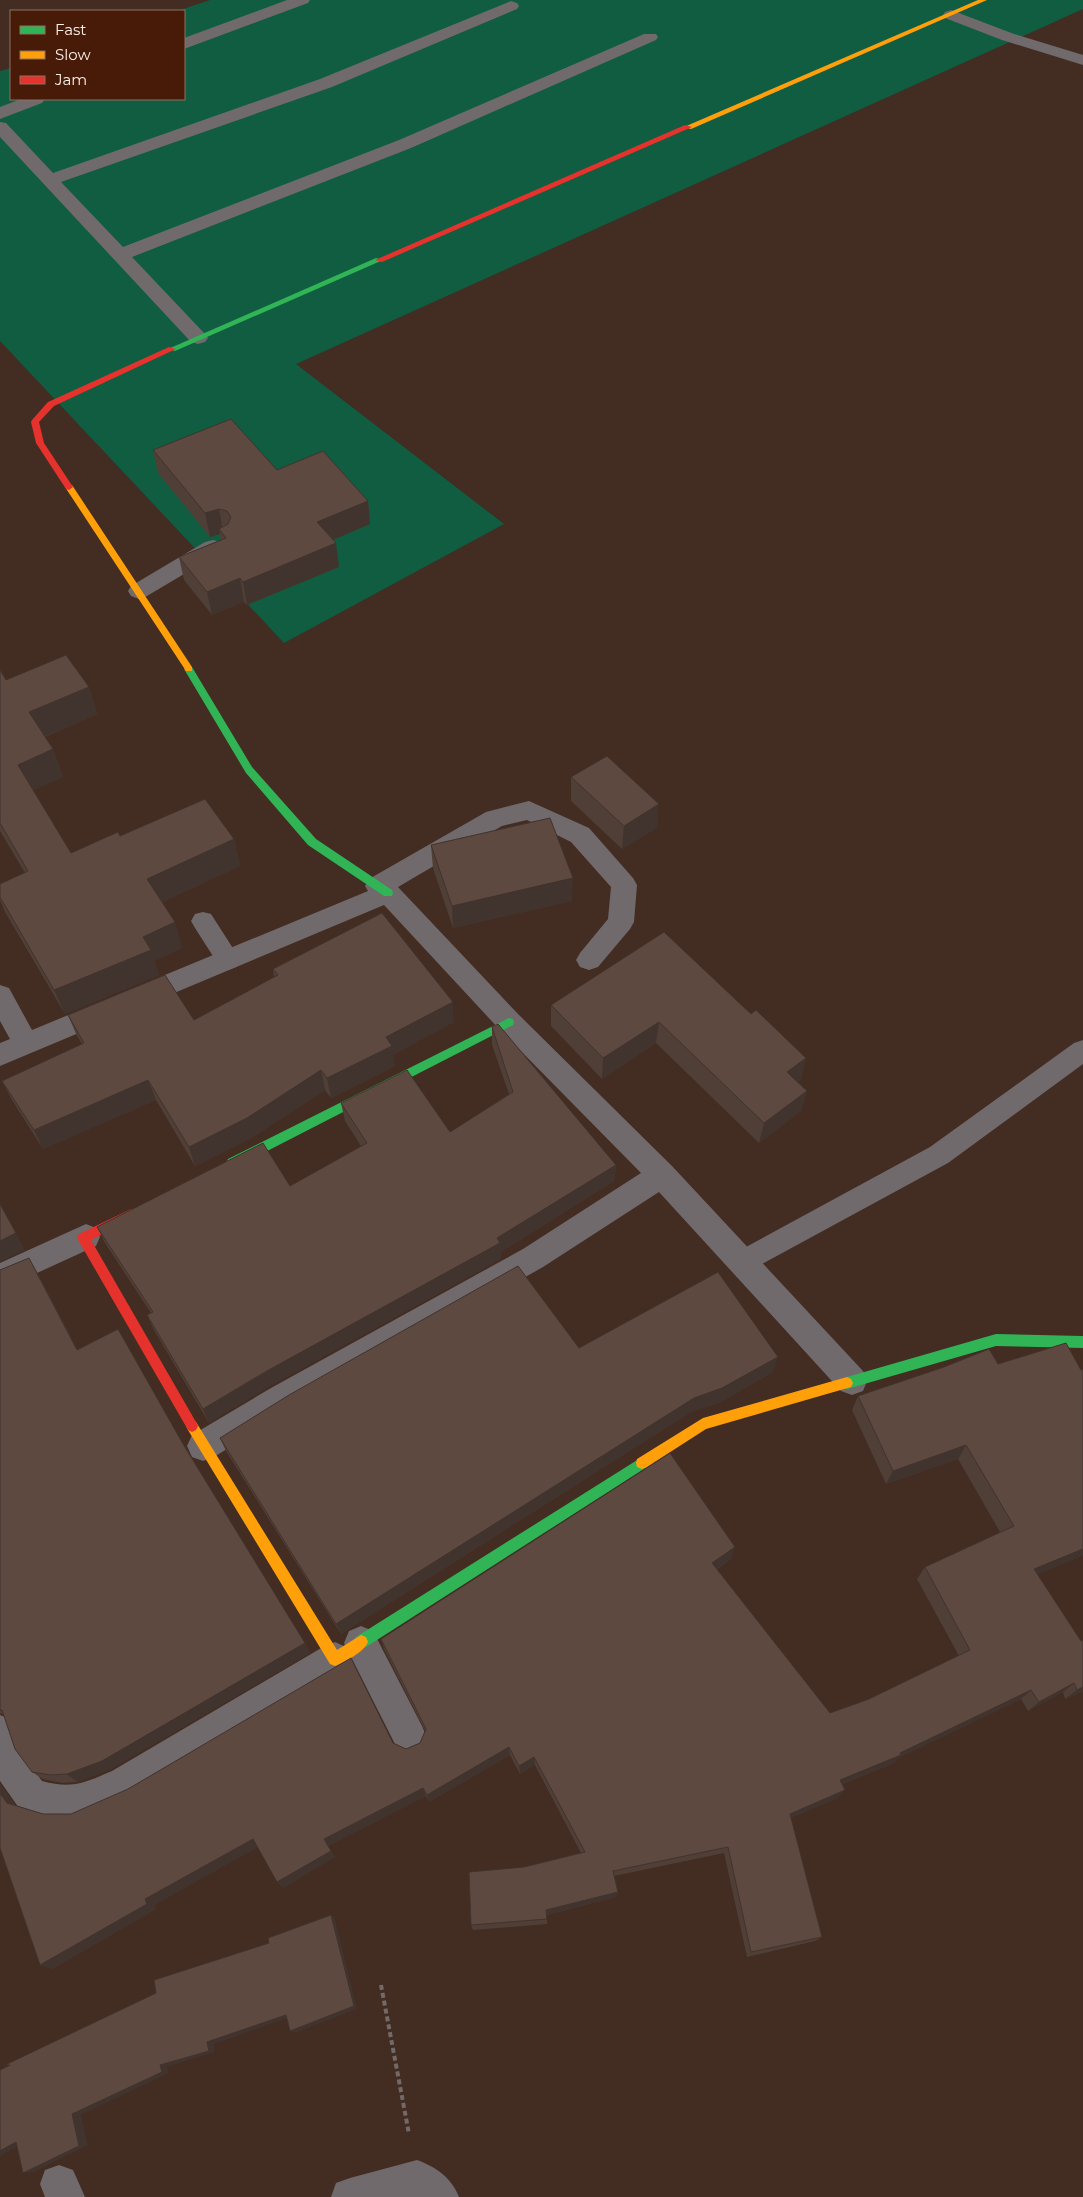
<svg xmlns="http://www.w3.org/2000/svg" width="1083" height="2197" font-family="Montserrat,sans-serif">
<rect width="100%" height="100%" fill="#432c21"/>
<path fill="#105d41" d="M 210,0 L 1083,0 L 1083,9 L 296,364 L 504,524 L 284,643 L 0,341 L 0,71 L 11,68 L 11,99 L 184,99 L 184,11 L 177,11 Z"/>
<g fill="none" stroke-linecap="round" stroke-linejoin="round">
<path stroke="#726968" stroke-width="4" stroke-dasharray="5 3" stroke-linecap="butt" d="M 381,1985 L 409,2134"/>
<path fill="#706a6c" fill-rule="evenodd" d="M 203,912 L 211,914 L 236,953 L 240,960 L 236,967 L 228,970 L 220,967 L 195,928 L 191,921 L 195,914 Z
M 1083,1040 L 1083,1064 L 948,1163 L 751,1270 L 742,1274 L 733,1270 L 729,1262 L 733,1254 L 930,1147 L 1074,1043 Z"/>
<path fill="#706a6c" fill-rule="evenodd" d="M 287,0 L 310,0 L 308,3 L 184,49 L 184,38 Z
M 511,1 L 517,3 L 519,6 L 517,9 L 332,87 L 61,182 L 123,247 L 399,140 L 644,34 L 656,34 L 658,37 L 656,40 L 411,148 L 132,257 L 205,334 L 208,338 L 205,342 L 198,344 L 191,342 L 0,137 L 0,122 L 6,123 L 53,173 L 320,79 Z
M 951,10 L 1014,34 L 1083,55 L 1083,65 L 1002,40 L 945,18 L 943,15 L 945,12 Z
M 21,99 L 45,99 L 42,103 L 0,119 L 0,107 Z
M 213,540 L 221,542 L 224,547 L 221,552 L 147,596 L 139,599 L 131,596 L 128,591 L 131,586 L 205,542 Z
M 529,801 L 589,828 L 633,878 L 637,885 L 634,922 L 630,929 L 598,967 L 589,970 L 580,967 L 576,960 L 580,953 L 608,919 L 611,887 L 571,842 L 527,820 L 502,826 L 398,887 L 518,1014 L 672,1166 L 863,1371 L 867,1381 L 863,1391 L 852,1395 L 841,1391 L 659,1192 L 543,1267 L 293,1408 L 214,1457 L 203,1461 L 192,1457 L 187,1446 L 192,1435 L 271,1388 L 523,1249 L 641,1173 L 500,1030 L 384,905 L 0,1066 L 0,1043 L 10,1039 L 0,1021 L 0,985 L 9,988 L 32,1030 L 368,891 L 365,886 L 369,879 L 486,812 Z
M 86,1224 L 96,1228 L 100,1237 L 96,1246 L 0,1290 L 0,1263 Z
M 361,1626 L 373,1631 L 422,1726 L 427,1738 L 422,1750 L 410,1755 L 398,1750 L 352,1659 L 347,1671 L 136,1795 L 81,1819 L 55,1819 L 19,1808 L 0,1781 L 0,1715 L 12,1720 L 25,1758 L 42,1781 C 72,1789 84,1783 112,1771 L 323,1647 L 335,1642 L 346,1647 L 344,1643 L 349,1631 Z
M 417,2160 C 436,2167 452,2178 459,2197 L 331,2197 L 336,2183 L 350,2178 Z
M 59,2165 L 73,2170 L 85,2197 L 45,2197 L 40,2184 L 45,2170 Z"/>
<path fill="#30b455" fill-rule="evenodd" d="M 376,258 L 383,260 L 175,351 L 168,349 Z
M 189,666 L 192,667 L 252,767 L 316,839 L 392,890 L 393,893 L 392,896 L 384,896 L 308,845 L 246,773 L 184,669 Z
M 509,1018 L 513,1019 L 514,1022 L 513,1025 L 236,1167 L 232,1168 L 228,1167 L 226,1163 L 228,1159 Z
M 996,1334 L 1083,1336 L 1083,1348 L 996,1346 L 847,1389 L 843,1387 L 841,1383 L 843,1379 L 847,1377 Z
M 642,1457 L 647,1459 L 648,1463 L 647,1467 L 366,1647 L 361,1649 L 356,1647 L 354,1642 L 356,1637 Z"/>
<path fill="#ff9f0a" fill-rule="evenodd" d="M 978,0 L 987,0 L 691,129 L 684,127 Z
M 69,484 L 72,485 L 192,667 L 192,671 L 186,671 L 65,487 Z
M 847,1377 L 851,1379 L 853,1383 L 851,1387 L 706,1429 L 647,1467 L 642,1469 L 637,1467 L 636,1463 L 637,1459 L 703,1418 Z
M 192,1420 L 196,1422 L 337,1650 L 361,1635 L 366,1637 L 368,1642 C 364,1652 345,1662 335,1666 L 330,1664 L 188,1430 L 186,1426 L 188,1422 Z"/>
<path fill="#e5322d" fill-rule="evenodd" d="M 685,125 L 692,127 L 382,262 L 375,260 Z
M 169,347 L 176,349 L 54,406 L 39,422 L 44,443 L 73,487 L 69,490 L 66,489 L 36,443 L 31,422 L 32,420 L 48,402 Z
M 131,1209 L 135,1210 L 137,1214 L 135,1218 L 91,1240 L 196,1422 L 198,1426 L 196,1430 L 192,1432 L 188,1430 L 77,1238 L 79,1234 Z"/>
</g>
<path fill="#503f37" d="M 153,450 L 277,470 L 368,501 L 370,524 L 333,540 L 339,567 L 247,605 L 244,602 L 212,615 L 184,580 L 179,557 L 221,540 L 220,534 L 210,537 L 158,473 Z
M 0,670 L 6,680 L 89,687 L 97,714 L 45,737 L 53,749 L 63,777 L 33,790 L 71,853 L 120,836 L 234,839 L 240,866 L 162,902 L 175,922 L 182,948 L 154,961 L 159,975 L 65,1014 L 5,912 L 0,900 L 0,884 L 25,873 L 0,831 Z
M 571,777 L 657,828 L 622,849 L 571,801 Z
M 431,845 L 572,901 L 453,928 L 433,868 Z
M 273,969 L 454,1022 L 393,1055 L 395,1066 L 331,1098 L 325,1090 L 253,1137 L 195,1166 L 156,1100 L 43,1149 L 12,1100 L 2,1081 L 82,1044 L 77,1036 L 68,1015 L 194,1020 L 274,977 Z
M 551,1005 L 751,1014 L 806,1058 L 801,1079 L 797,1082 L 807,1091 L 801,1111 L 759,1143 L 656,1043 L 602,1079 L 551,1026 Z
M 492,1027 L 616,1165 L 614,1181 L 501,1252 L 501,1259 L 270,1386 L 209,1423 L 154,1330 L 147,1315 L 151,1313 L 105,1243 L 97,1227 L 290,1186 L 361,1146 L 345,1121 L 341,1103 L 450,1132 L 509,1094 L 492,1045 Z
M 0,1270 L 38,1274 L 78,1350 L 183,1444 L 305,1643 L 310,1653 L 111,1769 L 77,1782 L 62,1783 L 43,1779 L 32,1772 L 4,1715 L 0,1713 Z
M 579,1348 L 773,1372 L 719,1403 L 691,1412 L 341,1634 L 226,1451 L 220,1438 Z
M 944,1367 L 1038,1575 L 1083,1692 L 1065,1699 L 1063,1692 L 1028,1711 L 1021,1699 L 898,1758 L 894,1763 L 842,1784 L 838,1798 L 791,1818 L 822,1937 L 815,1941 L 747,1957 L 724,1853 L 614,1876 L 618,1892 L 616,1897 L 547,1915 L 547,1924 L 473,1930 L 471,1925 L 524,1867 L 581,1853 L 535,1765 L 520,1774 L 510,1755 L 429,1802 L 426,1796 L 328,1846 L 335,1857 L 283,1888 L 258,1847 L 154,1905 L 156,1909 L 52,1969 L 40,1965 L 0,1784 L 15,1805 L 43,1814 L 71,1814 L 393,1743 L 406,1749 L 420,1743 L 425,1731 L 384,1649 L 381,1639 L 735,1547 L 731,1559 L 717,1569 L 830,1713 L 869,1699 L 959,1656 L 917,1579 L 925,1567 L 1000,1532 L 958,1459 L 886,1484 L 852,1410 L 858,1396 Z"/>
<path fill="#41332d" d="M 368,501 L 370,524 L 321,545 L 317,522 Z
M 219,509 L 223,532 L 219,529 L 220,534 L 210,537 L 205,513 Z
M 336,543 L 339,567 L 247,605 L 243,582 Z
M 240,578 L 244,602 L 212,615 L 207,592 Z
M 89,687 L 97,714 L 39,739 L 29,712 Z
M 53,749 L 63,777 L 28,792 L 18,765 Z
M 659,804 L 657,828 L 622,849 L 624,826 Z
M 234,839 L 240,866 L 155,905 L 147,879 Z
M 573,878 L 572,901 L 453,928 L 452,906 Z
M 175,922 L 182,948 L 154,961 L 159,975 L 65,1014 L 54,990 L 143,937 Z
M 453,1002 L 454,1022 L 393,1055 L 395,1066 L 331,1098 L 327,1078 L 386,1037 Z
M 659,1022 L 656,1043 L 602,1079 L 603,1058 Z
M 806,1058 L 801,1079 L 782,1093 L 787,1072 Z
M 321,1070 L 325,1090 L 253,1137 L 195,1166 L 189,1147 Z
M 148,1080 L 156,1100 L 43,1149 L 34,1130 Z
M 807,1091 L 801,1111 L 759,1143 L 764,1123 Z
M 616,1165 L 614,1181 L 501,1252 L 501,1259 L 270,1386 L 209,1423 L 203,1409 L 497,1238 Z
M 0,1202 L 25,1250 L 0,1262 Z
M 29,1258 L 38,1274 L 86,1365 L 77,1350 Z
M 778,1357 L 773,1372 L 719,1403 L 691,1412 L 341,1634 L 336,1624 L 694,1398 Z
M 966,1445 L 958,1459 L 886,1484 L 893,1471 Z
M 735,1547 L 731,1559 L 708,1574 L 712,1563 Z
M 1083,1549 L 1083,1556 L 1024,1580 L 1034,1569 Z
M 305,1643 L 310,1653 L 111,1769 L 77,1782 L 67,1774 Z
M 1074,1683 L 1063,1692 L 1028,1711 L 1039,1702 Z
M 1083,1687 L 1083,1692 L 1065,1699 L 1077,1690 Z
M 1031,1690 L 1021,1699 L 898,1758 L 894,1763 L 833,1787 L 840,1780 L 900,1753 Z
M 509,1747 L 510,1755 L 429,1802 L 427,1795 Z
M 534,1757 L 535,1765 L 520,1774 L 519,1766 Z
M 0,1784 L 18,1810 L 7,1803 L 0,1793 Z
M 423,1788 L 426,1796 L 328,1846 L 335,1857 L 283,1888 L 277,1882 L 324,1839 Z
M 845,1790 L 838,1798 L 785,1821 L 790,1814 Z
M 253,1839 L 260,1846 L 154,1905 L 156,1909 L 52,1969 L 40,1965 L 145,1899 Z
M 618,1892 L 616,1897 L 546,1915 L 546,1910 Z
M 331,1915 L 335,1919 L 357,2009 L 295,2033 L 290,2031 Z
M 286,2015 L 291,2017 L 214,2044 L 215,2052 L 167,2067 L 169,2073 L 81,2115 L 88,2145 L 34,2172 L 23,2173 L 72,2114 L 160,2065 L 207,2042 Z
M 16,2142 L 27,2142 L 0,2156 L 0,2151 Z"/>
<path fill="#5d4940" stroke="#41332d" d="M 231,419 L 277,470 L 323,451 L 368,501 L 317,522 L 336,543 L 243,582 L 240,578 L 207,592 L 179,557 L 226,538 L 219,529 L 228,524 L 231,517 L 227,511 L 219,509 L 205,513 L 153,450 Z
M 66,655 L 89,687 L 29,712 L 53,749 L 18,765 L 71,853 L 118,832 L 120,836 L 205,799 L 234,839 L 147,879 L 175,922 L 143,937 L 151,950 L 54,990 L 0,897 L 0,884 L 28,871 L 0,823 L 0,670 L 6,680 Z
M 607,756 L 659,804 L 624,826 L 571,777 Z
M 550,818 L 573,878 L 452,906 L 431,845 Z
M 382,913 L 453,1002 L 386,1037 L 392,1046 L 327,1078 L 321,1070 L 247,1118 L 189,1147 L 148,1080 L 34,1130 L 2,1081 L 84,1043 L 68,1015 L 165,975 L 194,1020 L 278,975 L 273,969 Z
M 664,932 L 751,1014 L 756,1010 L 806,1058 L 787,1072 L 807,1091 L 764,1123 L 659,1022 L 603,1058 L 551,1005 Z
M 498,1024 L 616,1165 L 497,1238 L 500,1243 L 265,1372 L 203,1409 L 147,1315 L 153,1312 L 97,1227 L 263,1143 L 290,1186 L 367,1143 L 341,1103 L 407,1070 L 450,1132 L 513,1092 L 492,1027 Z
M 0,1204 L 16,1233 L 0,1241 Z
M 29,1258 L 77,1350 L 118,1329 L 183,1444 L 305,1643 L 102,1761 L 67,1774 L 51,1775 L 32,1772 L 15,1749 L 2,1710 L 0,1710 L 0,1270 Z
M 518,1266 L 579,1348 L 718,1272 L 778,1357 L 722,1388 L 694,1398 L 336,1624 L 220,1438 L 289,1395 Z
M 1066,1343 L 1081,1370 L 1083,1369 L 1083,1549 L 1034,1569 L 1081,1641 L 1083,1640 L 1083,1687 L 1077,1690 L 1074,1683 L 1039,1702 L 1031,1690 L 900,1753 L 901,1755 L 840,1780 L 845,1790 L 790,1814 L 822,1937 L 751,1952 L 728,1847 L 613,1871 L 618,1892 L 546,1910 L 547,1919 L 471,1925 L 469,1872 L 524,1867 L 585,1852 L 534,1757 L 519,1766 L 509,1747 L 427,1795 L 423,1788 L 324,1839 L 331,1851 L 277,1882 L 253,1839 L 145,1899 L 147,1904 L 40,1965 L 0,1848 L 0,1793 L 7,1803 L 43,1814 L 71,1814 L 128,1789 L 351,1658 L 393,1743 L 406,1749 L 420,1743 L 426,1729 L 381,1639 L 670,1453 L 735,1547 L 712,1563 L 830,1713 L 869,1699 L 970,1650 L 925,1567 L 1014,1526 L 966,1445 L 893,1471 L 858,1396 L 944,1367 L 989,1349 L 998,1364 Z
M 331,1915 L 354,2006 L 290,2031 L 286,2015 L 207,2042 L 209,2051 L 160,2065 L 162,2072 L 72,2114 L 79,2146 L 23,2173 L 16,2142 L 0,2151 L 0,2070 L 10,2065 L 5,2065 L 156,1993 L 154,1980 L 269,1943 L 268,1938 Z"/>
<rect x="10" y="10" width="175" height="90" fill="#471b07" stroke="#8f7062"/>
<rect x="20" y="26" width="25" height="8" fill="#30b455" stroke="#8f7062"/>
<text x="55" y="35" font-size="15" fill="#fbefea">Fast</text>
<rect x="20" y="51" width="25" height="8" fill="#ff9f0a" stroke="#8f7062"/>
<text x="55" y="60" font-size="15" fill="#fbefea">Slow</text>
<rect x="20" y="76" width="25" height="8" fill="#e5322d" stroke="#8f7062"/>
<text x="55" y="85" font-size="15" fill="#fbefea">Jam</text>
</svg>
